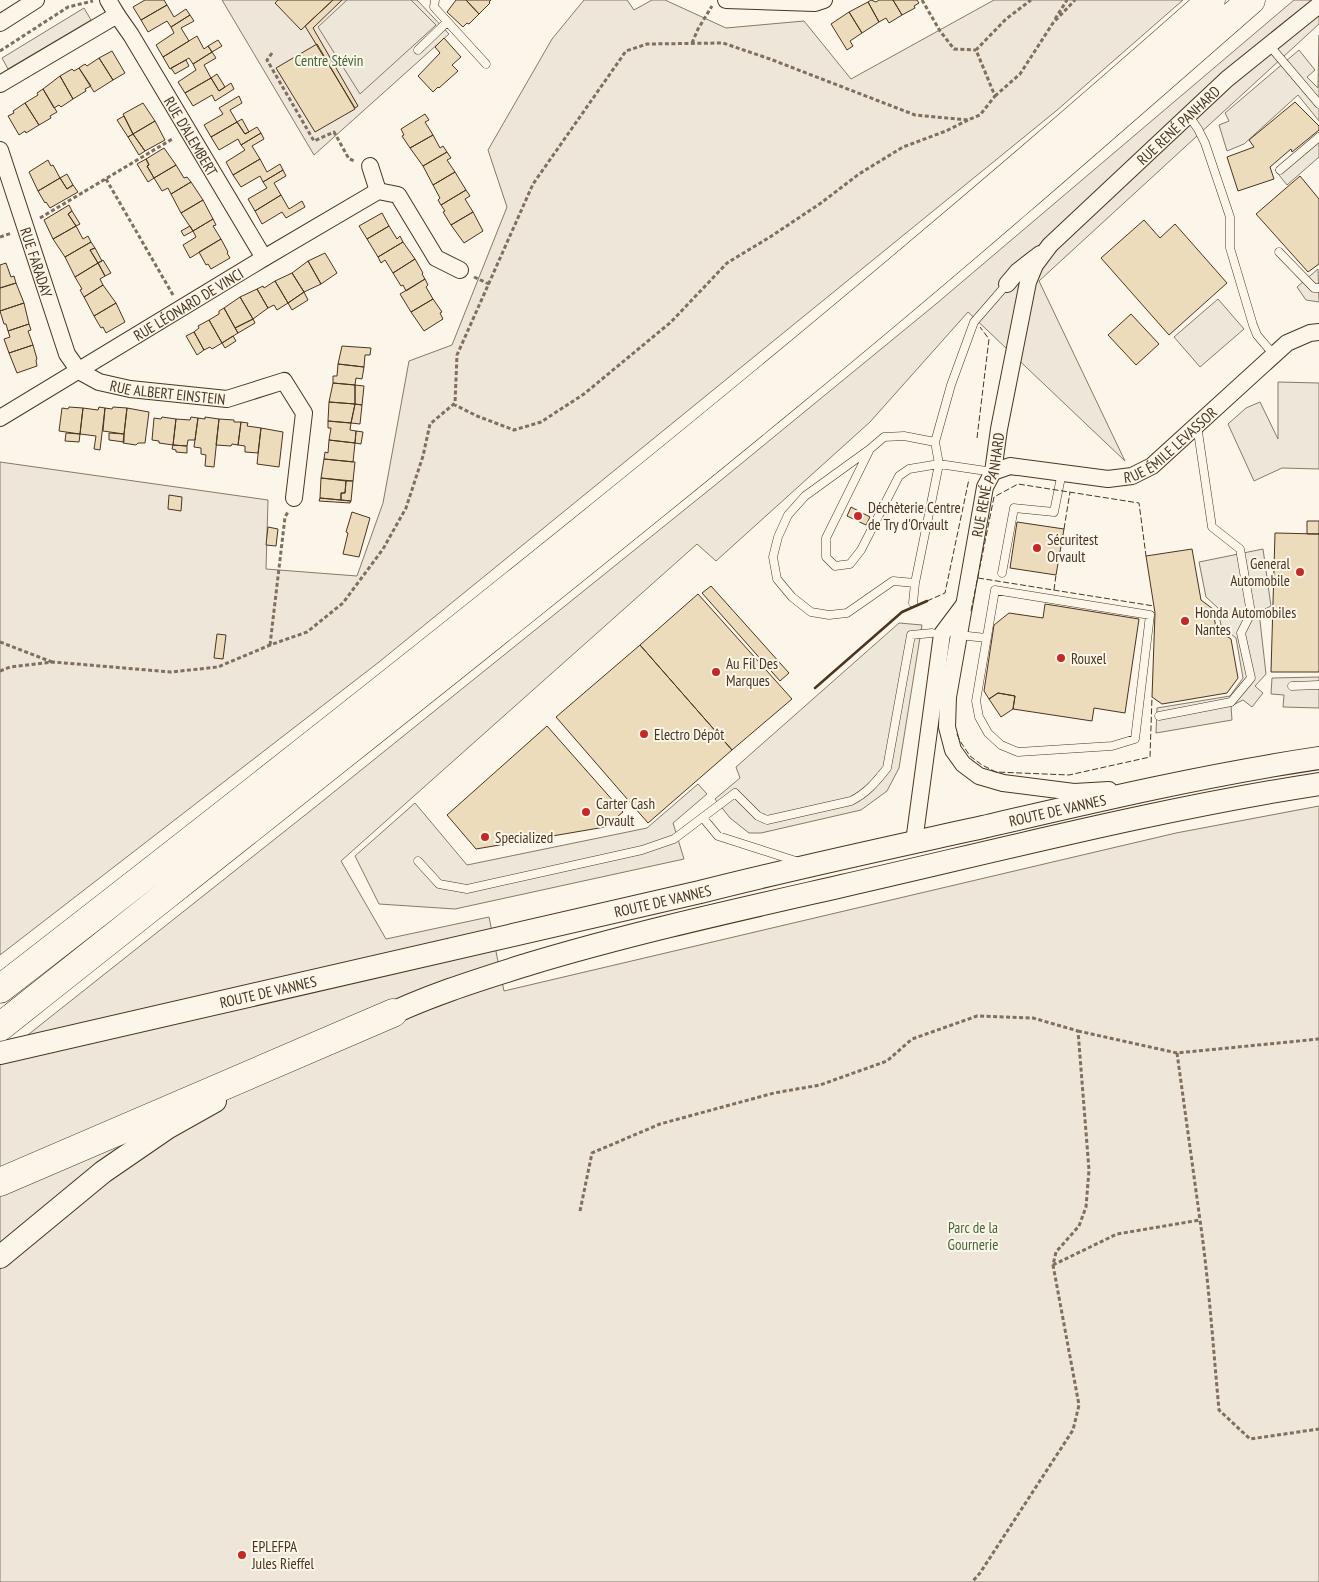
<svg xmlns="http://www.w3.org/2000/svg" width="1319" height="1582" font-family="'PT Sans Narrow',sans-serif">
<rect width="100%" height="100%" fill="#fbf6e9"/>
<path fill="#ede6d9" stroke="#887966" d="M 222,0 L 417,0 L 449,34 L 314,155 Z
M 584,0 L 627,0 L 634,10 L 652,0 L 665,0 L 726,28 L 804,21 L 851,79 L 994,0 L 1183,0 L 1056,111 L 379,662 L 0,955 L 0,462 L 268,500 L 266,569 L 357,576 L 383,503 L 409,361 L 452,345 L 507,207 L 488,150 L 552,39 Z
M 1294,0 L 1319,0 L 1319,24 L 1039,281 L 1125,461 L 968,312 L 870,422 L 716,561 L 697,544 L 341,861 L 386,939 L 489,917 L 504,991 L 1176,833 L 1319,806 L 1319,1582 L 0,1582 L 0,1057 L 314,808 L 714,486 L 936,304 Z"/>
<path fill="#ede7d9" stroke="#887966" d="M 347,0 L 411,0 L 436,25 L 360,94 L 318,27 Z
M 84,8 L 91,20 L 8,69 L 2,58 Z
M 1319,35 L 1319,121 L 1298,95 L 1244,144 L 1227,151 L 1219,125 L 1229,121 L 1225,113 L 1299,50 L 1315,70 L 1307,77 L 1318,88 Z
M 1319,132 L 1319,157 L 1287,185 L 1275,170 Z
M 1318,269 L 1319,302 L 1306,300 L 1297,287 Z
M 1218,299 L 1244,329 L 1200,367 L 1174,337 Z
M 1278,382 L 1319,383 L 1319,469 L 1282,468 L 1254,481 L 1228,424 L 1246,408 L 1260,402 L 1278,439 Z
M 1263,549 L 1271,606 L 1259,612 L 1266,674 L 1255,686 L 1263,693 L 1252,707 L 1243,700 L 1231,706 L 1232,720 L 1156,733 L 1157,708 L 1230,696 L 1243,678 L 1236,638 L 1221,626 L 1218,608 L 1206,597 L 1199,562 Z
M 899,623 L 922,625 L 899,768 L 887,791 L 861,810 L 761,833 L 749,833 L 730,818 L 715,799 L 740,778 L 736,767 Z
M 1319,677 L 1319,708 L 1283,707 L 1284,695 L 1271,694 L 1272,678 Z
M 698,784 L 707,794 L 673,823 L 684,859 L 455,909 L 379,904 L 355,856 L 415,803 L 467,865 L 647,828 Z"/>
<path fill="#ecdcbc" stroke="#4a3520" d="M 145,0 L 164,0 L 167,5 L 141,20 L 133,7 Z
M 278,0 L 333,0 L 301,30 L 275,3 Z
M 333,0 L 342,0 L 313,28 L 358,106 L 355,108 L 305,26 Z
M 456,0 L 466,0 L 479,14 L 469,24 L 467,23 L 463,27 L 447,12 Z
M 466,0 L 491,0 L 489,2 L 490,3 L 479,14 Z
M 871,0 L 876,2 L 879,0 L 893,0 L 902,15 L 889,23 L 886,18 L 879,22 L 868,2 Z
M 893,0 L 917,0 L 919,3 L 914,6 L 915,8 L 902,15 Z
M 868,2 L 879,22 L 862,33 L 849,12 Z
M 167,5 L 174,17 L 186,9 L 190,15 L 171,27 L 167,21 L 148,32 L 141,20 Z
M 849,12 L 862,33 L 850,41 L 853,46 L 847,50 L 831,24 Z
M 190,15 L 194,21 L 181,28 L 189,41 L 163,57 L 156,45 L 174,33 L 171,27 Z
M 197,36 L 204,49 L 208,46 L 212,52 L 193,64 L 189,58 L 170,69 L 163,57 Z
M 444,38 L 461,57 L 452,65 L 458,71 L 439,88 L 438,87 L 433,92 L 418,76 L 440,53 L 435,47 Z
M 218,40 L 222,46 L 212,52 L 208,46 Z
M 317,44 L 355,109 L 315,132 L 276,68 Z
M 112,51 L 125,73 L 113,80 L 99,58 Z
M 212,52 L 216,58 L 204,65 L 211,78 L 185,93 L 178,82 L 196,70 L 193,64 Z
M 99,58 L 113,80 L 94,92 L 79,68 L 85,64 L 87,66 Z
M 186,60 L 189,66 L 175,74 L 171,68 Z
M 79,68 L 91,86 L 85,89 L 86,91 L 73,99 L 60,76 L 72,69 L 74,71 Z
M 217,74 L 225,87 L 219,91 L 211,78 Z
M 60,76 L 73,99 L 61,107 L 59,105 L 54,108 L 43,89 Z
M 211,78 L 219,91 L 231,83 L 234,89 L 215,101 L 212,95 L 193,106 L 185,93 Z
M 43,89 L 57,112 L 50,116 L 51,118 L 39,125 L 25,103 L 38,95 L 37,93 Z
M 239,96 L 242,103 L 230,110 L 237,122 L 211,137 L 204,125 L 223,114 L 219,108 Z
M 1295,102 L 1319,126 L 1319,130 L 1292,152 L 1291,149 L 1270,167 L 1274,179 L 1238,191 L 1227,157 L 1254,147 L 1249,140 Z
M 25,103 L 39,125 L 26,133 L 25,131 L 19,135 L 8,116 L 14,113 L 13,111 Z
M 143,103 L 155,121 L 133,134 L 123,114 Z
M 425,114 L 429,120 L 425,122 L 433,135 L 410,148 L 402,136 L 404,135 L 401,129 Z
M 124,116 L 133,134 L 128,137 L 117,120 Z
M 242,119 L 249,132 L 245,134 L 237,122 Z
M 155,121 L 165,140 L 145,151 L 133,134 Z
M 237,122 L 245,134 L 257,127 L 261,133 L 241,145 L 238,139 L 219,150 L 211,137 Z
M 261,133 L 264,139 L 252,146 L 260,159 L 233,175 L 226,162 L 245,150 L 241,145 Z
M 133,134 L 145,151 L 139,155 L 128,137 Z
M 433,135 L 440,148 L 443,146 L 447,152 L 423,166 L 410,148 Z
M 164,148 L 176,165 L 154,178 L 147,166 L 149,165 L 146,159 Z
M 447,152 L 451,158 L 447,160 L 455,172 L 433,185 L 423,166 Z
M 146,159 L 149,165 L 147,166 L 154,178 L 148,182 L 137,164 Z
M 260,159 L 267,172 L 280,164 L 283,170 L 263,182 L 260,176 L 241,187 L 233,175 Z
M 48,160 L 51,166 L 53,165 L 60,178 L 38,191 L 29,172 Z
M 176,165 L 184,178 L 187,177 L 191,182 L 171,194 L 168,188 L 162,191 L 154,178 Z
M 283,170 L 286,176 L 274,183 L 281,195 L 255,211 L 248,199 L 267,188 L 263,182 Z
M 455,172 L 466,190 L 441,205 L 438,200 L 440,198 L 433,185 Z
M 67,174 L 73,185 L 67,189 L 60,178 Z
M 1300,176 L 1319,199 L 1319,264 L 1308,272 L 1256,214 Z
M 60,178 L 67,189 L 73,185 L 78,192 L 50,208 L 46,202 L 45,203 L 38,191 Z
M 191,182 L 203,200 L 181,213 L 171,194 Z
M 466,190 L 470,196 L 465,199 L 473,212 L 451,225 L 443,212 L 445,211 L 441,205 Z
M 281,195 L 289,209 L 302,201 L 305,207 L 286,218 L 282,212 L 262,224 L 255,211 Z
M 203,200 L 213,219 L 193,231 L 181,213 Z
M 69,205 L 72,211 L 68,214 L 76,226 L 53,239 L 44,220 Z
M 72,211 L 80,224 L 76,226 L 68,214 Z
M 473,212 L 483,231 L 464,243 L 451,225 Z
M 382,213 L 389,226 L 367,239 L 359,226 Z
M 213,219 L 216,225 L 213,226 L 221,239 L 190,258 L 183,245 L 196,237 L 193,231 Z
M 1144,220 L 1160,238 L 1175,224 L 1227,283 L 1169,335 L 1101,258 Z
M 76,226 L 83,239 L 88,236 L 91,242 L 65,257 L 53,239 Z
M 190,226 L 193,231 L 184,236 L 181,231 Z
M 389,226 L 397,239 L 400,236 L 403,242 L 378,257 L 367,239 Z
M 221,239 L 228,252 L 227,253 L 230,258 L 211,269 L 208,264 L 206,265 L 199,252 Z
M 91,242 L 95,248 L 90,250 L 98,263 L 75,277 L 65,257 Z
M 403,242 L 415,259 L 393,273 L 385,260 L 381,263 L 378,257 Z
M 95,248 L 102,261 L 98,263 L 90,250 Z
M 325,253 L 337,273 L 321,284 L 308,261 Z
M 415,259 L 423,273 L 422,274 L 425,279 L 406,291 L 403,285 L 401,286 L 393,273 Z
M 103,260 L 111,273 L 105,276 L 98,263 Z
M 308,261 L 321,284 L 304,292 L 292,273 Z
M 6,263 L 11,277 L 14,276 L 16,283 L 0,288 L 0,265 Z
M 98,263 L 105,276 L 100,279 L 103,285 L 84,297 L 80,290 L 82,289 L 75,277 Z
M 292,273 L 304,292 L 288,303 L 275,281 Z
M 425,279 L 428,285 L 426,287 L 433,299 L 411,312 L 400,294 Z
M 275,281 L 288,303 L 277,310 L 274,305 L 268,308 L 257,289 L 263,286 L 264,288 Z
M 16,283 L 24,303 L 0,311 L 0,288 Z
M 103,285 L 116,303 L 94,316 L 84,297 Z
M 257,289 L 268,308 L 253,319 L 240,297 Z
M 304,292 L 308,300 L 292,310 L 288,303 Z
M 240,297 L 253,319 L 235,328 L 224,308 Z
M 433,299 L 442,312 L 440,313 L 443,319 L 424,331 L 411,312 Z
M 24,303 L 29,324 L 8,331 L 6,324 L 4,324 L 0,311 Z
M 116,303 L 125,322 L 106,333 L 103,327 L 101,328 L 94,316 Z
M 224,308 L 238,333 L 222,343 L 209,320 L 219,314 L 219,311 Z
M 1131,314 L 1159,344 L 1136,365 L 1108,335 Z
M 253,319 L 255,323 L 238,333 L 235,328 Z
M 209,320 L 222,343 L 212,349 L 210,347 L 204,350 L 194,332 L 199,328 L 198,326 Z
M 29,324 L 31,330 L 28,331 L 33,345 L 9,353 L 4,339 L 10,337 L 8,331 Z
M 194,332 L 204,350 L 197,355 L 186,336 Z
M 233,336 L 236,341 L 225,348 L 222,343 Z
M 33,345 L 37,359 L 36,360 L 37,366 L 17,373 L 9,353 Z
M 342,346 L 371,348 L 370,355 L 365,355 L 364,367 L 338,364 Z
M 338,364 L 364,367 L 362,379 L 356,378 L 355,385 L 333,383 L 333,376 L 337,376 Z
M 333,383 L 355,385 L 355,404 L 329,402 Z
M 355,385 L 364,386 L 362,405 L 355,404 Z
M 329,402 L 355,404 L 351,423 L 328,421 Z
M 355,404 L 362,405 L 360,424 L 351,423 Z
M 69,407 L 83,408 L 80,434 L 59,431 L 62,408 L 68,409 Z
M 99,407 L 105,408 L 100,450 L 94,449 L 96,436 L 80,434 L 83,408 L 98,410 Z
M 113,407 L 127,408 L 124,434 L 103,431 L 105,408 L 112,409 Z
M 127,408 L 149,412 L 145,443 L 138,443 L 136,445 L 123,443 Z
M 162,417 L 176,419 L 173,445 L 159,443 L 159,441 L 152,440 L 154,418 L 161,419 Z
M 191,417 L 198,418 L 195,440 L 188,440 L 187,446 L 173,445 L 176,419 L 190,420 Z
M 205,417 L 219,419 L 214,467 L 205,466 L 206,455 L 201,454 L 201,448 L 194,447 L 198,418 L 205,419 Z
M 219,419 L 234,420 L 234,422 L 241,422 L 238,445 L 232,444 L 231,446 L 216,445 Z
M 328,421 L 351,423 L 350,430 L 356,431 L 355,443 L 329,440 L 331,428 L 328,428 Z
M 241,422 L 248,423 L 247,426 L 261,428 L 258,453 L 245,452 L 245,446 L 238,445 Z
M 261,428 L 283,432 L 279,467 L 257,464 Z
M 356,431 L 363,432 L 361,444 L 355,443 Z
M 66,433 L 80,434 L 79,442 L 65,441 Z
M 109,433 L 124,434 L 124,442 L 109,440 Z
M 329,440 L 355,443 L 353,462 L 324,459 L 325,452 L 328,453 Z
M 173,445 L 187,446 L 187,453 L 176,452 L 176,450 L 172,449 Z
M 324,459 L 355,462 L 353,481 L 321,478 Z
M 321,478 L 346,481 L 345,493 L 341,493 L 341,500 L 320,498 Z
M 346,481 L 353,481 L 351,501 L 341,500 L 341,493 L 345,493 Z
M 169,495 L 182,497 L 181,511 L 168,509 Z
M 320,498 L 351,501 L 350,503 L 319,501 Z
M 851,507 L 870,517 L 866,525 L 847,516 Z
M 352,512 L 370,518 L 359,557 L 343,554 L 348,533 L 346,532 Z
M 1307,521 L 1319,521 L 1319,534 L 1307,534 Z
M 1017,522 L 1064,529 L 1056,575 L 1010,568 Z
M 268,527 L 278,529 L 276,546 L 266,545 Z
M 1275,533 L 1319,534 L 1319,672 L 1271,672 Z
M 1192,549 L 1201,600 L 1213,609 L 1216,629 L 1231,639 L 1238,678 L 1227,693 L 1162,704 L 1152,697 L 1155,613 L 1146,556 Z
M 711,586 L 789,673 L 780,681 L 702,593 Z
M 698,594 L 792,699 L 732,750 L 640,645 Z
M 1045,604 L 1139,619 L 1125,713 L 1094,708 L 1092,721 L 1013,709 L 1015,696 L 998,693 L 989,699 L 984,691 L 994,625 L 1009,613 L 1043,618 Z
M 217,634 L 226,635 L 223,659 L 214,658 Z
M 640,645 L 732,750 L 648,823 L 556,717 Z
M 998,693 L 1015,696 L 1013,709 L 1001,717 L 989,699 Z
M 547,726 L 623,812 L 605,827 L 476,849 L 447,815 Z"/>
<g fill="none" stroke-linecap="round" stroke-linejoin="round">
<defs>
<path id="lane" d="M 435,0 L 434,7 L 486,64
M 1269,45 L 1319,104
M 418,50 L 447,22
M 1189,116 L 1198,129 L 1205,143 L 1230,217 L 1230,248 L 1253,325 L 1257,335 L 1274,355
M 1280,170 L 1319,137
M 1279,252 L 1314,288 L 1319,288
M 869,451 L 826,538 L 826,557 L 835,566 L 850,564 L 861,550 L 899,476 L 909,469 L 939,464 L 935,442
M 1002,573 L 1014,508 L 1054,512 L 1062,472
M 915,583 L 893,581 L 847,613 L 829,615 L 811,612 L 792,597 L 777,579 L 773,557 L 778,537 L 788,515 L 805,496 L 870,449 L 884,437 L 904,436 L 935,442 L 951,385 L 974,322 L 1007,284
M 995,590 L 1150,615 L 1135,739 L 1112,746 L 1018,752 L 1001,745 L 988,733 L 979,717 L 976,701 Z
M 913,603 L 915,583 L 939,464 L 993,472
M 959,635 L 986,638
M 1292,686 L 1319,685
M 1159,716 L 1231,702 L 1251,678 L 1241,633 L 1251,613 L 1240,549 L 1212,527 L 1197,425
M 703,818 L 718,836 L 799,862
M 418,861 L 439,884 L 467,889 L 642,850 L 674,839 L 735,793 L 758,816 L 767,820 L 851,801 C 867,793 876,782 887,768 L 911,635 L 932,633"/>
<g id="street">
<path d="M 108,0 L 117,15"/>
<path d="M 726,0 L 815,3 L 824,0"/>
<path d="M 0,23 L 36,0"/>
<path id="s1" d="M 0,84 L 117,15 L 131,35 L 264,258"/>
<path id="s2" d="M 0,150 L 67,354 L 79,371 L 99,382 L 130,389 L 227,399 L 284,381 L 304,413 L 294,498"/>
<path d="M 370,166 L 378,191"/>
<path d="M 1007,284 L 1018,271 L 1040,254"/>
<path id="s3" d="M 0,418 L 264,258 L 378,191 L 398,195 L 436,258 L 460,270"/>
<path id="s4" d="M 993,472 L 1010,466 L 1108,479 L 1132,476 L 1152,466 L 1287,343 L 1310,333 L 1319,332"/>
<path id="s5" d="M 1109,790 L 1074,792 L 1003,783 L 979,776 L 963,764 L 953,750 L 947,727 L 948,697 L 985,487 L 993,472 L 999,429 L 1028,282 L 1035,265 L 1050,245 L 1227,79 L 1319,5"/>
<path d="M 914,842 L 942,634 L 963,606"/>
</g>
<g id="secondary">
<path d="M 378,1020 C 426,996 478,980 529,964 C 632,933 737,910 842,886 C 1000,850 1158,809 1319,784"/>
<path id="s6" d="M 0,1053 L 700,892 C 794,868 888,848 983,827 C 1095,801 1206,775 1319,758"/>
<path d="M 0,1257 L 103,1172 L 167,1128 L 215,1101"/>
</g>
<path id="highway" d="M 0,989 C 412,669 821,346 1211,0
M 0,1027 C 263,818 528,610 787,397 C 945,268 1098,134 1251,0
M 0,1182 L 393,1013"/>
</defs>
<use href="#lane" stroke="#4a3520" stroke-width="9"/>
<use href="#street" stroke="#4a3520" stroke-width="18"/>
<use href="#secondary" stroke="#4a3520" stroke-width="24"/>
<use href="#highway" stroke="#4a3520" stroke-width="29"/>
<path stroke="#7f6f5c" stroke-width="3" stroke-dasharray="4 2.5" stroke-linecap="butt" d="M 922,0 L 940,31 L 954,49 L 976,50
M 1055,19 L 1067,0
M 692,43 L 698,29 L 712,6
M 0,51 L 68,7 L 93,1
M 272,53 L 267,60 L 314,141 L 334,132 L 349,159 L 355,161
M 995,96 L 1020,74 L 1053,23 L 1075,0
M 106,179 L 173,295
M 40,218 L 174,138
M 0,237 L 12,233
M 474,277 L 489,284
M 453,404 L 477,416 L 514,430 L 541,422 L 584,394 L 671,322 L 727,263 L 770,237 L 821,203 L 859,174 L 903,147 L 946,131 L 968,120
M 0,642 L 52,662
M 270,645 L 285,517 L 288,512
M 0,671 L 10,667 L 53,662 L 171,672 L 218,667 L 270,645 L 307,632 L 343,603 L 383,549 L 406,508 L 423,456 L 430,424 L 455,403 L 457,355 L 533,184 L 626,51 L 647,44 L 723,43 L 770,59 L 915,115 L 968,120 L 980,115 L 995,96 L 976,50 L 1006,19 L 1031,0
M 1078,1031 L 1177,1053 L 1319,1039
M 1177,1053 L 1200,1220
M 580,1211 L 592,1153 L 660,1124 L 774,1093 L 820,1085 L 887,1061 L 912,1039 L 977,1016 L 1033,1018 L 1078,1031 L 1089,1170 L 1086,1207 L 1079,1226 L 1056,1252 L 1053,1265 L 1079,1405 L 1073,1430 L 980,1573 L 972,1582
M 1053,1265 L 1117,1234 L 1200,1220 C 1209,1283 1213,1346 1219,1410 L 1250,1439 L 1319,1429"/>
<use href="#lane" stroke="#fbf6e9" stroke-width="8"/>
<use href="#street" stroke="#fbf6e9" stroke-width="16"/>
<use href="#secondary" stroke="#fbf6e9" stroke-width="22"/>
<use href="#highway" stroke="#fbf6e9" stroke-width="28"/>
<path stroke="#4a3520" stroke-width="1" stroke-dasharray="6 2.5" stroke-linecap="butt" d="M 977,438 L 989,339 L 980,327
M 1064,529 L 1070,492
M 978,578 L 1154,606
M 1054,590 L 1056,575
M 927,601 L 945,593 L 969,479
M 971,611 L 994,497 L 1018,484 L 1139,503 L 1146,556
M 957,734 L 960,741 L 970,756 L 982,765 L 996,772 L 1069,775 L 1150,757 L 1152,697"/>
<path stroke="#4a3520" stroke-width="2.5" d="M 815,688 L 902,612 L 927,601"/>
</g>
<g fill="#c62828" stroke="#fbf6e9" stroke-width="2">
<circle cx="858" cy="516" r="5"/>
<circle cx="1037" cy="548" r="5"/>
<circle cx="1300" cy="572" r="5"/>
<circle cx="1185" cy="621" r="5"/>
<circle cx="1061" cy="658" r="5"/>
<circle cx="716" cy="672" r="5"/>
<circle cx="644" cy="734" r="5"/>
<circle cx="586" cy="812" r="5"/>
<circle cx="485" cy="837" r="5"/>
<circle cx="242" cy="1555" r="5"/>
</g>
<g text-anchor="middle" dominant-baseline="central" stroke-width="4" stroke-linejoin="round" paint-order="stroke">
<g font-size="15" fill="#436837" stroke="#fbf6e9">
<text x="329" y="60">Centre Stévin</text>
<text x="973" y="1227">Parc de la<tspan x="973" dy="17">Gournerie</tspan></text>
</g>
<g font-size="15" fill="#4a3520" stroke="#fbf6e9">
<text stroke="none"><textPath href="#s5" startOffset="865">RUE RENÉ PANHARD</textPath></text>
<text stroke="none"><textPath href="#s1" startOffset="278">RUE D'ALEMBERT</textPath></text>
<text stroke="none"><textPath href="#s2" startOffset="118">RUE FARADAY</textPath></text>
<text stroke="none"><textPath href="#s3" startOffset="220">RUE LÉONARD DE VINCI</textPath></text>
<text stroke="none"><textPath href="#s2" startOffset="328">RUE ALBERT EINSTEIN</textPath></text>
<text stroke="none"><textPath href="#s4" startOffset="190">RUE ÉMILE LEVASSOR</textPath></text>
<text stroke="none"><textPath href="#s5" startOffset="439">RUE RENÉ PANHARD</textPath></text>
<text stroke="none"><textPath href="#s6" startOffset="1085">ROUTE DE VANNES</textPath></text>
<text stroke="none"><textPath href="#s6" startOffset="680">ROUTE DE VANNES</textPath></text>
<text stroke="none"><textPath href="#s6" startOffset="275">ROUTE DE VANNES</textPath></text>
</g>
<g font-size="15" fill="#4a3520" stroke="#fbf6e9" text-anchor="start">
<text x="868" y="507">Déchèterie Centre<tspan x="868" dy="17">de Try d'Orvault</tspan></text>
<text x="1047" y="539">Sécuritest<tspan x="1047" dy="17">Orvault</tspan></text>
<text x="1290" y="563" text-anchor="end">General<tspan x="1290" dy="17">Automobile</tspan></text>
<text x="1195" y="612">Honda Automobiles<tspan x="1195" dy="17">Nantes</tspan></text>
<text x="1071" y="658">Rouxel</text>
<text x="726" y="663">Au Fil Des<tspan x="726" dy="17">Marques</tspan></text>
<text x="654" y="734">Electro Dépôt</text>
<text x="596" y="803">Carter Cash<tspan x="596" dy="17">Orvault</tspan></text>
<text x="495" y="837">Specialized</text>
<text x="252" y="1546">EPLEFPA<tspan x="252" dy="17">Jules Rieffel</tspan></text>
</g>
</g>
</svg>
